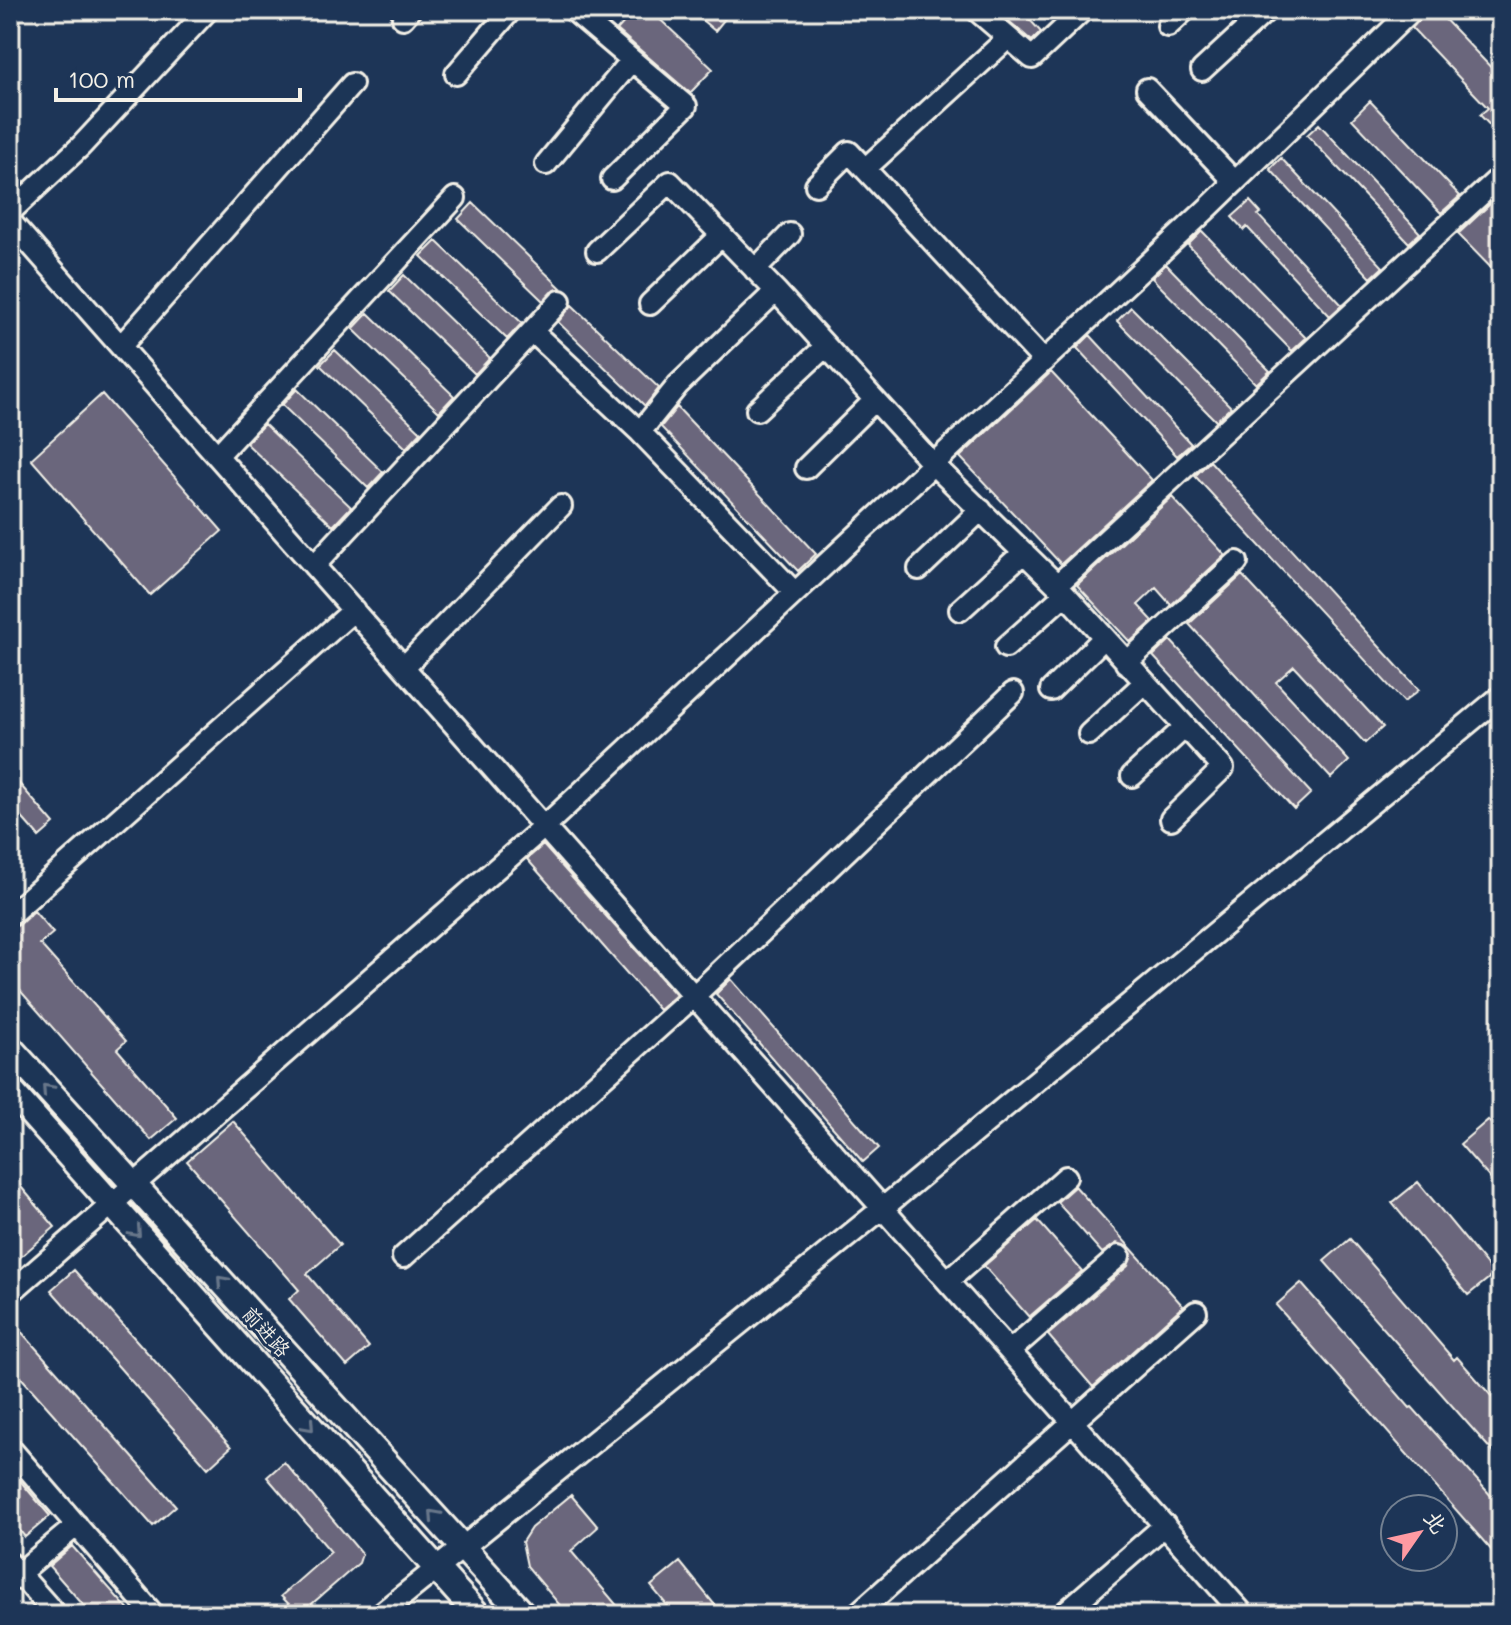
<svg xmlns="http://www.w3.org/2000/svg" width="1511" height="1625" font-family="Mali,'LXGW WenKai TC',sans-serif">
<rect width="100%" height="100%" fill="#1d3557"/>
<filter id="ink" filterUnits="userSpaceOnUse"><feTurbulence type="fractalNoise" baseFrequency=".0125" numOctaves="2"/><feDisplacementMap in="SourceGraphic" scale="16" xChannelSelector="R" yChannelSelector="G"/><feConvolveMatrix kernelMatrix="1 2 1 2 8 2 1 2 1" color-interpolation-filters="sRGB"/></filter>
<g filter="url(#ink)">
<path fill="#6b667b" stroke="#f4f1e8" stroke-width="2" d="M 635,10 L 650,10 L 713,69 L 690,93 L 617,30 Z
M 690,10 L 732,10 L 715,31 Z
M 996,10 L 1021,10 L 1041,32 L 1032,41 Z
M 1428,10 L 1436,10 L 1501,78 L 1501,137 L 1480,115 L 1488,108 L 1412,28 Z
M 1370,101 L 1460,196 L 1441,213 L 1352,119 Z
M 1319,124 L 1420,233 L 1409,243 L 1307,135 Z
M 1281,158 L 1383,267 L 1371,278 L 1270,169 Z
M 1501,194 L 1501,278 L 1458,234 Z
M 1250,201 L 1261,213 L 1258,215 L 1342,305 L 1330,316 L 1247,227 L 1244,230 L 1232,217 Z
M 473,203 L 561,288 L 551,292 L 543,301 L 458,219 Z
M 1202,231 L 1306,338 L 1292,351 L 1188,245 Z
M 436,241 L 522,323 L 507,339 L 421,256 Z
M 1166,264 L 1270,371 L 1256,384 L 1152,278 Z
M 404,275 L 490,358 L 475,374 L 389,291 Z
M 572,305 L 659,388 L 645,406 L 558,322 Z
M 1131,307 L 1231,407 L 1216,421 L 1117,321 Z
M 368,313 L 454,396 L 439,412 L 353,329 Z
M 1090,335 L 1191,444 L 1177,456 L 1077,348 Z
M 335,350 L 421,432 L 406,448 L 320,365 Z
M 1051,372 L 1152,480 L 1061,564 L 960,457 Z
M 297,389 L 383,472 L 368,488 L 282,405 Z
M 102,394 L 222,531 L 150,595 L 31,459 Z
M 677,407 L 816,554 L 798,571 L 661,427 Z
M 264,424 L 351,507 L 333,526 L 246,443 Z
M 1210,461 L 1419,690 L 1404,702 L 1195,476 Z
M 1172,497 L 1225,555 L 1171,605 L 1156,588 L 1138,605 L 1153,621 L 1130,642 L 1077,585 Z
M 1242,575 L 1383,727 L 1365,743 L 1294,666 L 1276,682 L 1349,761 L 1331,778 L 1189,624 Z
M 1170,640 L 1311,793 L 1294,809 L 1153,656 Z
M 10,773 L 54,824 L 39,837 L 10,804 Z
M 543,845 L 676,995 L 659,1010 L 527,859 Z
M 34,911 L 53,933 L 40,944 L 126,1041 L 117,1049 L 177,1118 L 151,1140 L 10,979 L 10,928 L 19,925 Z
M 731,979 L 879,1148 L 863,1162 L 716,994 Z
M 1488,1120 L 1501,1135 L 1501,1191 L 1460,1144 Z
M 233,1121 L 340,1245 L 307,1274 L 369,1347 L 347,1366 L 289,1299 L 299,1290 L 187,1161 Z
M 10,1174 L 55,1227 L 10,1266 Z
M 1418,1182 L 1494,1274 L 1468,1295 L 1392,1203 Z
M 1075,1186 L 1183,1306 L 1093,1387 L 1048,1335 L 1128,1266 L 1132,1254 L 1128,1247 L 1117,1243 L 1102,1253 L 1057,1202 Z
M 1037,1220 L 1082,1271 L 1029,1317 L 984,1266 Z
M 1350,1239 L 1454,1360 L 1457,1357 L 1501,1407 L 1501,1461 L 1324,1261 Z
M 74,1270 L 231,1447 L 208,1468 L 51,1290 Z
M 1301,1283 L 1410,1408 L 1412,1407 L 1501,1507 L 1501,1561 L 1276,1305 Z
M 18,1328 L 176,1506 L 153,1526 L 10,1365 L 10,1335 Z
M 284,1462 L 362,1554 L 359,1563 L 299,1615 L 281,1596 L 331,1552 L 267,1477 Z
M 10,1469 L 50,1516 L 25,1537 L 10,1519 Z
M 571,1495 L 598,1527 L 571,1551 L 625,1615 L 568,1615 L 527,1566 L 522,1542 L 531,1528 Z
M 72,1546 L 133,1615 L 92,1615 L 49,1566 Z
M 680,1562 L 723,1615 L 675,1615 L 651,1586 Z"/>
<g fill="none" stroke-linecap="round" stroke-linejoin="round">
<defs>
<path id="minor" d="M 573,10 L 686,106 L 612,179
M 976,10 L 1032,58 L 1083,10
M 403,18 L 410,10
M 1168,26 L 1185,10
M 1202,70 L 1267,10
M 456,74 L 511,10
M 1147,89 L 1235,182
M 546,164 L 631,61
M 865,169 L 1044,361
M 816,185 L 849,152 L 865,169 L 1008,38
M 10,212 L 81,146 L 208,10
M 10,221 L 644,940 L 1244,1615
M 597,251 L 670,182 L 776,291 L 933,464 L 1057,585 L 1223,768 L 1171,819
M 755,270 L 790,234
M 650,304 L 722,235
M 532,331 L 640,432 L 795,593
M 121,346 L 352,84
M 757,410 L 826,346
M 640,432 L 678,385 L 776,291
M 217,456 L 455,198
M 806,468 L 875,400
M 314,566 L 560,301
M 919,569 L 981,510
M 1057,585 L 1501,176
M 960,610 L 1024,552
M 1006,647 L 1065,594
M 1126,663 L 1237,562
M 404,667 L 561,506
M 1051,690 L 1104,638
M 1089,734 L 1144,683
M 1132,776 L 1185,727
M 10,915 L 354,610
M 403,1257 L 694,996 L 1013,693
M 948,1281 L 1066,1177
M 10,1293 L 545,826 L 1209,207 L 1412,10
M 1010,1351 L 1119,1256
M 10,1448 L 154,1615
M 11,1564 L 56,1615
M 10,1581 L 77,1525
M 379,1615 L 883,1208 L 1501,696
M 856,1615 L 1196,1312
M 1062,1615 L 1165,1525"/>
<path id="major" d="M 10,1048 L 524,1615
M 10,1090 L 478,1615"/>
</defs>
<use href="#minor" stroke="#f4f1e8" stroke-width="26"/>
<use href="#major" stroke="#f4f1e8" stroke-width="30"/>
<use href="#minor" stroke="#1d3557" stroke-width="20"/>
<use href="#major" stroke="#1d3557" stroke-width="24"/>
</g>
<defs><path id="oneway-chevron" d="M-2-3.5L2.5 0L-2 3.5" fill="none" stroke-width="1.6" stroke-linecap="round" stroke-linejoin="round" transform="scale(2)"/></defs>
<g stroke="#68778a">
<use href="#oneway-chevron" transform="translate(47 1089) rotate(-132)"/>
<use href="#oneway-chevron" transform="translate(136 1232) rotate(48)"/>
<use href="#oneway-chevron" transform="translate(222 1281) rotate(-132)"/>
<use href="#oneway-chevron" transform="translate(309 1426) rotate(48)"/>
<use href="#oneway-chevron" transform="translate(434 1515) rotate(-132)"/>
</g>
</g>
<g text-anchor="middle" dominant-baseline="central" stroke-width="6" stroke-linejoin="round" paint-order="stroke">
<g font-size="20" fill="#f4f1e8" stroke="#1d3557">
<text transform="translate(267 1331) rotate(48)">前进路</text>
</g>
</g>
<rect width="1511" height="1625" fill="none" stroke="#1d3557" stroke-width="40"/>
<rect x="20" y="20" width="1471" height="1585" fill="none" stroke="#f4f1e8" stroke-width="3" filter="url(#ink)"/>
<g transform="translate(1419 1533) rotate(56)"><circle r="38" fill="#1d3557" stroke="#738091" stroke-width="2"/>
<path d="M0-6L14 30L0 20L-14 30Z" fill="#ff9aa2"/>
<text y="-12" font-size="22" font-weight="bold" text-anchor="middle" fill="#f4f1e8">北</text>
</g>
<path d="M56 88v12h244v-12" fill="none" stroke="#f4f1e8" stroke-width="4"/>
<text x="68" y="88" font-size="24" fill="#f4f1e8" stroke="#1d3557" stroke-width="6" paint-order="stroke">100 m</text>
</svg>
